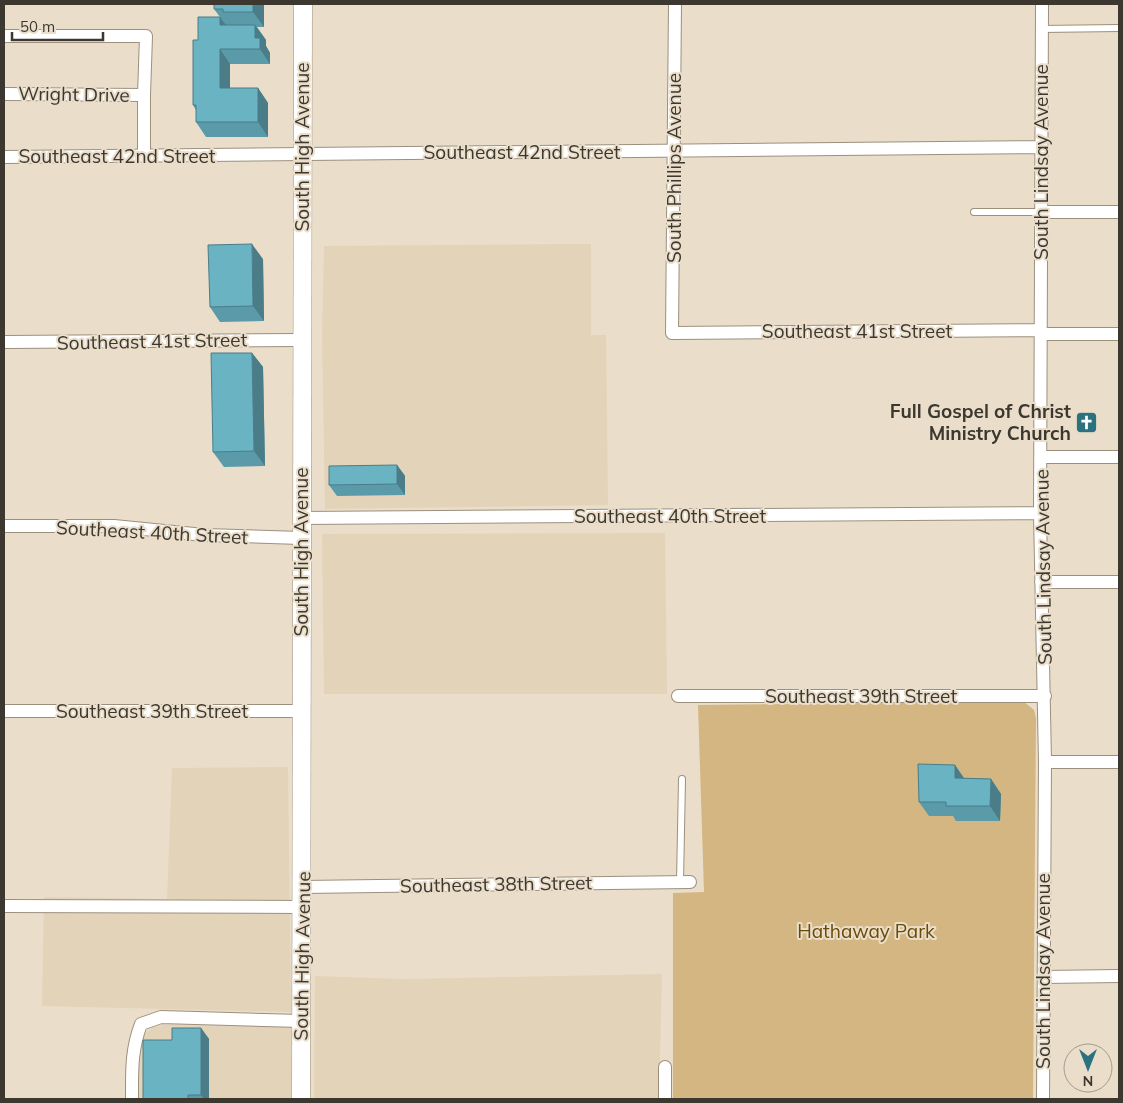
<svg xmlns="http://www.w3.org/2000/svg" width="1123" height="1103" font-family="Mulish,sans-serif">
<rect width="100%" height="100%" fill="#eadeca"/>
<path fill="#e3d3b8" d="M 591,244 L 591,335 L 606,335 L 608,505 L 325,509 L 322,336 L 324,246 Z
M 665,533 L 667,694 L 324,694 L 322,534 Z
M 288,767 L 291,1012 L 42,1006 L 44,897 L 167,899 L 172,768 Z
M 662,974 L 659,1099 L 314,1099 L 315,976 L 404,979 Z
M 164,1025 L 291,1026 L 291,1099 L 137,1099 L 137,1057 L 141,1037 L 153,1027 Z"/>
<path fill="#d4b682" d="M 1023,701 L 1034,710 L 1036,718 L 1033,1099 L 673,1099 L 673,893 L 704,892 L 698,705 Z"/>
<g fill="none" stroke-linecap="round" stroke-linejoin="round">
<defs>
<path id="lane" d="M 1041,29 L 1119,28
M 974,212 L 1041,212
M 680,882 L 682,779"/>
<path id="street" d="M 675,4 L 672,333 L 1041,330
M 1042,4 L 1040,513 L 1045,762 L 1043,1099
M 4,36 L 146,36 L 144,95 L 4,94
M 144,95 L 144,156
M 4,157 L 1040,147
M 1041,212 L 1119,212
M 1041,334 L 1119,334
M 4,342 L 301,340
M 1041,457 L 1119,457
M 300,518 L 1040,513
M 4,526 L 114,526 L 204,535 L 301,538
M 1041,582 L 1119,582
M 678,696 L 1045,696
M 4,711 L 301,711
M 1045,762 L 1119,762
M 303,887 L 690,882
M 4,906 L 302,907
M 1044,977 L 1119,976
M 132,1099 C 132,1072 131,1050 141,1024 L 161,1017 L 301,1021
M 665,1099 L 665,1067"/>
<path id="secondary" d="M 301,1099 L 303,4"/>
</defs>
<use href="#lane" stroke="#9c907d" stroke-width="8"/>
<use href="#street" stroke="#9c907d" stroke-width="14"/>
<use href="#secondary" stroke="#9c907d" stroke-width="19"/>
<use href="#lane" stroke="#fff" stroke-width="6"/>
<use href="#street" stroke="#fff" stroke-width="12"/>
<use href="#secondary" stroke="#fff" stroke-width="18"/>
</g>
<path fill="#5b9aa8" d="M 214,4 L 264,4 L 264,27 L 257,27 L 266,40 L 266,46 L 270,53 L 270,64 L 230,64 L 230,88 L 258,88 L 268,103 L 268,137 L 206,137 L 196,122 L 196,110 L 193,105 L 198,40 L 220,17 L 214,9 Z
M 263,259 L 264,321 L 220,322 L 210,307 Z
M 252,353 L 263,367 L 265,466 L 224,467 L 213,452 Z
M 397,465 L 405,476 L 405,495 L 337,496 L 329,485 Z
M 955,765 L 964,778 L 991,779 L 1001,794 L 1000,821 L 956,821 L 953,816 L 929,816 L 919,802 Z
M 201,1028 L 209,1039 L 209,1099 L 143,1099 L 172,1040 Z"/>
<path fill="#4a7d88" d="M 253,4 L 264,4 L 264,27 L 253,12 Z
M 220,17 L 231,32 L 220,25 Z
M 255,25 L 266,40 L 266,46 L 270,53 L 270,64 L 260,49 L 255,38 Z
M 220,49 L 230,64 L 230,103 L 220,88 Z
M 258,88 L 268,103 L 268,137 L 258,122 Z
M 252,244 L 263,259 L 264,321 L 253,306 Z
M 252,353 L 263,367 L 265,466 L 254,451 Z
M 397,465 L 405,476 L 405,495 L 397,484 Z
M 955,765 L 965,780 L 955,778 Z
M 991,779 L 1001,794 L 1000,821 L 990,806 Z
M 201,1028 L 209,1039 L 209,1099 L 204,1099 L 201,1095 Z"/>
<path fill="#6ab3c3" stroke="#4a7d88" d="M 214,4 L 253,4 L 253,12 L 223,12 L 223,9 L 214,9 Z
M 198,17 L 220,17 L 220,25 L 255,25 L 255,38 L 260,38 L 260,49 L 220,49 L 220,88 L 258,88 L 258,122 L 196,122 L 196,105 L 193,105 L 193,40 L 198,40 Z
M 252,244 L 253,306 L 210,307 L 208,245 Z
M 211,353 L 252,353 L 254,451 L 213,452 Z
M 397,465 L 397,484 L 329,485 L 329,466 Z
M 918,764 L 955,765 L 955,778 L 991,779 L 990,806 L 946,806 L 946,802 L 919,802 Z
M 172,1028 L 201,1028 L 201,1095 L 188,1095 L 188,1099 L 143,1099 L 143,1040 L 172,1040 Z"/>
<defs>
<symbol id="church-square" viewBox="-11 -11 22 22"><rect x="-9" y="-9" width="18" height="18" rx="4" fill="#2b717f" stroke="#eadeca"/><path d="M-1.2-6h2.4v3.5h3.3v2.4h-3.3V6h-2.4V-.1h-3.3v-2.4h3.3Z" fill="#fff"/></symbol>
</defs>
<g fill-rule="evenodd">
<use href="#church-square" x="1074" y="410" width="25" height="25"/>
</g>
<g text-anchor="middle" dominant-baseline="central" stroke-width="4" stroke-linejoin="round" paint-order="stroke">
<g font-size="19" fill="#3c372f" stroke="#eadeca">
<text transform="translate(74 94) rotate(1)">Wright Drive</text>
<text transform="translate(302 147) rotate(-90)">South High Avenue</text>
<text x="522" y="152">Southeast 42nd Street</text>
<text x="117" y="156">Southeast 42nd Street</text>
<text transform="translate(1041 162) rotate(-90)">South Lindsay Avenue</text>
<text transform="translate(674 168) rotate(-90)">South Phillips Avenue</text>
<text x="857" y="331">Southeast 41st Street</text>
<text transform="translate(152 341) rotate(-1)">Southeast 41st Street</text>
<text x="670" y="516">Southeast 40th Street</text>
<text transform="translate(152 532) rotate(3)">Southeast 40th Street</text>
<text transform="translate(301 552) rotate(-90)">South High Avenue</text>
<text transform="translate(1043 567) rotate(-91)">South Lindsay Avenue</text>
<text x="861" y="696">Southeast 39th Street</text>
<text x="152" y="711">Southeast 39th Street</text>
<text transform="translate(496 884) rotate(-1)">Southeast 38th Street</text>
<text transform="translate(302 956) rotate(-89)">South High Avenue</text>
<text transform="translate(1043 971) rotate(-90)">South Lindsay Avenue</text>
</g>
<g font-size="19" font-weight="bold" fill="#3c372f" stroke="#eadeca" text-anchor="end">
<text x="1071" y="411">Full Gospel of Christ<tspan x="1071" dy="22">Ministry Church</tspan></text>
</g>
<g font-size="19" fill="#684a09" stroke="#eadeca">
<text x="866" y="931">Hathaway Park</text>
</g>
</g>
<rect width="1123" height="1103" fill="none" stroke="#3c372f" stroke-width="10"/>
<g transform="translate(1088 1068) rotate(180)"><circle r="24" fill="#eadeca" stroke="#a49b8c"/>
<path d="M0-4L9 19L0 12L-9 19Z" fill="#2b717f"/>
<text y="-8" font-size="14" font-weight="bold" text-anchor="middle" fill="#3c372f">N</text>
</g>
<path d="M12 32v8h91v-8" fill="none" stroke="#3c372f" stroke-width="2.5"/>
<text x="20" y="32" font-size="15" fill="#3c372f" stroke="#eadeca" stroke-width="4" paint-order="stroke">50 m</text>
</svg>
